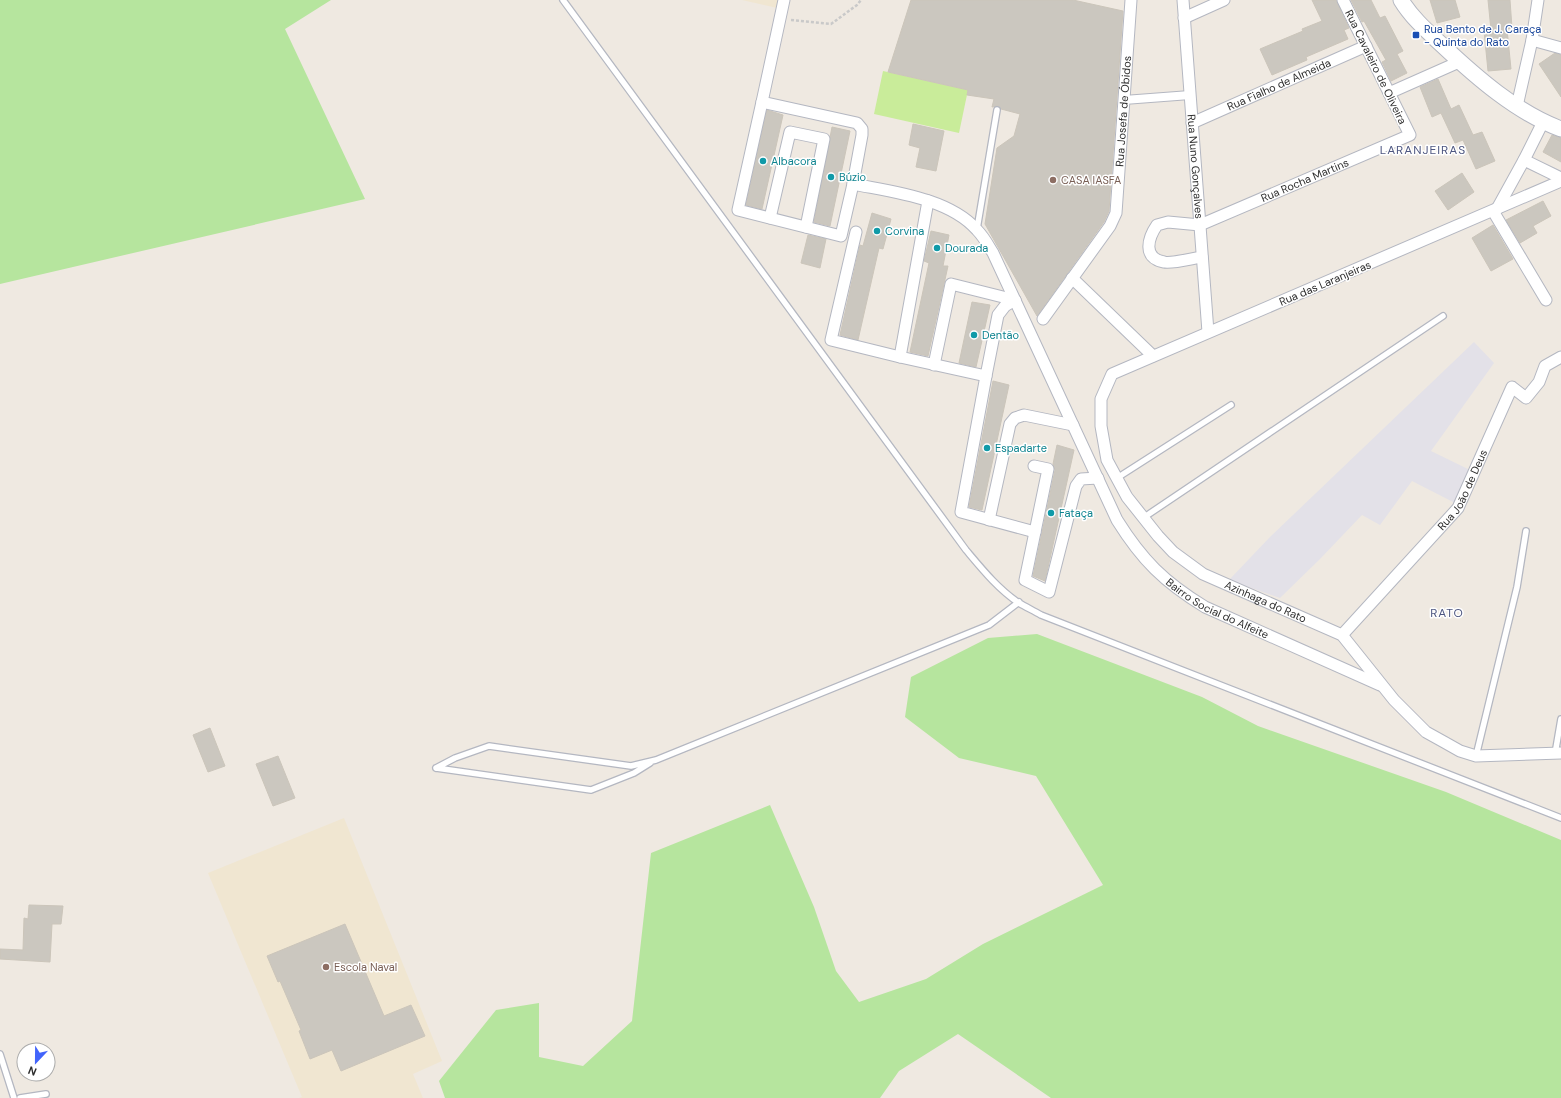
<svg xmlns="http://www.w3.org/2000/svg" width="1561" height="1098" font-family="'DM Sans',sans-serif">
<rect width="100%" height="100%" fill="#efe9e1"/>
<path fill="#e3e1e8" d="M 1474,342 L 1494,363 L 1431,451 L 1472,471 L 1457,504 L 1412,481 L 1380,525 L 1362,515 L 1320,559 L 1280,598 L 1229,580 L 1270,537 Z"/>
<path fill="#f0e6d1" d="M 742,0 L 779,0 L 777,8 Z
M 344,818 L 442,1061 L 413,1074 L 423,1098 L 299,1098 L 302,1097 L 208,873 Z"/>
<path fill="#b6e59e" d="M 0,0 L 331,0 L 285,29 L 365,199 L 0,284 Z
M 1037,634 L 1202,697 L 1258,726 L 1446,792 L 1561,840 L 1561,1098 L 1051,1098 L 958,1034 L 899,1071 L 880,1098 L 445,1098 L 439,1081 L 496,1010 L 539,1003 L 539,1057 L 583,1066 L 632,1021 L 651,853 L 770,805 L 814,907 L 836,971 L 859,1002 L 926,979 L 983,944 L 1103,885 L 1036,776 L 959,758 L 905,717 L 911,677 L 988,638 Z"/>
<path fill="#c9ec9a" d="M 883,71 L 968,90 L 959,133 L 874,114 Z"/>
<path fill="#cbc7bf" stroke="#cbc5ba" d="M 911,0 L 1073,0 L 1123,11 L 1109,211 L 1104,222 L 1037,316 L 985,224 L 997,148 L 1014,136 L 1020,114 L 1001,109 L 998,106 L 992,107 L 994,99 L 967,95 L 968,90 L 888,72 Z
M 1312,0 L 1336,0 L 1349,28 L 1344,30 L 1348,39 L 1306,57 L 1307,60 L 1272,75 L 1260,49 L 1303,31 L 1302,29 L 1322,21 Z
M 1351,0 L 1371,0 L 1380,18 L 1385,16 L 1403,51 L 1397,54 L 1407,73 L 1391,81 L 1382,62 L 1386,60 L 1364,21 L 1362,22 Z
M 1430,0 L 1455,0 L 1460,17 L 1437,23 Z
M 1488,0 L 1510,0 L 1512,28 L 1507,29 L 1511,69 L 1488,71 L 1484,31 L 1491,30 Z
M 1555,53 L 1561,55 L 1561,97 L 1539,64 Z
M 1438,79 L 1451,109 L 1459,105 L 1473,135 L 1482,132 L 1495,161 L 1476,169 L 1463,140 L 1455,143 L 1441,113 L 1432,117 L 1420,87 Z
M 767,110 L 783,115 L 762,209 L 746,205 Z
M 913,124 L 944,131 L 936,171 L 916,167 L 920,148 L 909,145 Z
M 832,127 L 850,131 L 830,226 L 814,222 Z
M 1552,135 L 1561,138 L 1561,162 L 1543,152 Z
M 1462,173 L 1474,192 L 1448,210 L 1435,191 Z
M 1543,201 L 1551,216 L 1533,226 L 1537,233 L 1520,243 L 1506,220 Z
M 872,213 L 891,219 L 883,249 L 879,248 L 858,340 L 840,335 L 860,245 L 863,246 Z
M 1493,225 L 1513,259 L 1491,271 L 1472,238 Z
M 931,231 L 949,235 L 943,266 L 948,266 L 928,356 L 910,352 L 929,263 L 924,261 Z
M 808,235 L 826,239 L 820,268 L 801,263 Z
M 972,302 L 990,305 L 976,367 L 959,363 Z
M 993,381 L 1009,385 L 982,510 L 969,507 Z
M 1057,445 L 1074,450 L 1045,581 L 1033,576 L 1055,470 L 1053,464 Z
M 210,728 L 225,766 L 208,772 L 193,735 Z
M 278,756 L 295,798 L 273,806 L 256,764 Z
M 29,905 L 63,906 L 61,924 L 52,924 L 50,962 L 0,959 L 0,949 L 23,950 L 24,918 L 28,919 Z
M 345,924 L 384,1016 L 411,1005 L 425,1036 L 341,1071 L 332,1050 L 310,1059 L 299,1031 L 301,1030 L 280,981 L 278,982 L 267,956 Z"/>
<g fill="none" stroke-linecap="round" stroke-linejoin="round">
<defs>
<path id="service" d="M 563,0 L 966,550 C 982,569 998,589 1019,603 C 1026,607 1034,611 1041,615 L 1561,818
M 977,229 L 997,110
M 1117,478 L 1231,405
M 1143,518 L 1443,316
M 1555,754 L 1561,719
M 1476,756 L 1517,587 L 1526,531
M 436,768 L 455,758 L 489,746 L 631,766 L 656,760 L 989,625 L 1019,602
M 436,768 L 591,790 L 634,773 L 650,763
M 0,1054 L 14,1098
M 20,1098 L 46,1094"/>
<path id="pedestrian" d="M 1124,100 L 1190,95"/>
<g id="minor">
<path id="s1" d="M 784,0 L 762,102 L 857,123 L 862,129 L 862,135 L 853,184 C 892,192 949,198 977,230 C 984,237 988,245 993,253 L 1117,520 C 1142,560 1164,582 1205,607 L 1380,685"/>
<path id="s2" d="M 1183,0 L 1208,332"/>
<path d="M 1184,18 L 1224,0"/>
<path d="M 1532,40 L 1561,48"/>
<path d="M 1389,93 L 1459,62"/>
<path d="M 762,102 L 738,210 L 841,236 L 853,184"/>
<path d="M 1517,106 L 1532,40 L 1538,0"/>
<path id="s3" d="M 1192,123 L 1366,46"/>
<path d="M 1524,160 L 1561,178"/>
<path id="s4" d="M 1561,181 L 1112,374 L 1101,399 L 1101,426 L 1107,460 L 1127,497 L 1158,536 L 1173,552 L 1203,574 L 1342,635 L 1394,700 L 1426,732 L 1444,742 L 1460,751 L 1476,756 L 1561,753"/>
<path d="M 928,201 L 900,357 L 986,376 L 998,315 L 1005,306 L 1015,300"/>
<path d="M 1497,209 L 1524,160 L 1543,122"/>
<path d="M 1493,211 L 1546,300"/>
<path d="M 770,218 L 790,132 L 824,139 L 806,227"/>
<path d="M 856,232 L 831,340 L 900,357"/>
<path id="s5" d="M 1202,257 C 1194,258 1171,264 1164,262 C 1142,258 1148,238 1157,225 L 1168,222 L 1200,225 L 1410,135 L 1343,0"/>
<path d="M 1072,278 L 1153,356"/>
<path id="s6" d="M 1043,319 L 1110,226 L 1116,213 L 1131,0"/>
<path d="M 934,365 L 951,284 L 1015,300"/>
<path d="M 986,376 L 961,512 L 1035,532 L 1048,469 L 1034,466"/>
<path d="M 989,520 L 1010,424 L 1015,418 L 1024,415 L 1073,425"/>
<path d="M 1035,532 L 1025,580 L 1049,592 L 1076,486 L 1081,479 L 1098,478"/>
<path id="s7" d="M 1342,635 L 1458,508 L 1512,387 L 1526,398 L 1539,382 L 1545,366 L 1561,357"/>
</g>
<path id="secondary" d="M 1401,0 C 1412,18 1427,31 1442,45 C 1476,77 1517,113 1561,129"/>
</defs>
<use href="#service" stroke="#b4b7c1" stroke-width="8"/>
<use href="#pedestrian" stroke="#b4b7c1" stroke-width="10"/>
<use href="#minor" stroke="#b4b7c1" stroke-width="13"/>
<use href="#secondary" stroke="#b4b7c1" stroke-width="17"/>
<path stroke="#c9c9c9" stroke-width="2.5" stroke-dasharray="3 2" stroke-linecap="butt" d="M 791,20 L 831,24 L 857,5 L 861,0"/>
<use href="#service" stroke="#fff" stroke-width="5.5"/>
<use href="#pedestrian" stroke="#fff" stroke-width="8"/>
<use href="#minor" stroke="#fff" stroke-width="11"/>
<use href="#secondary" stroke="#fff" stroke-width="15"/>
</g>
<rect fill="#1a4fb4" stroke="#fff" stroke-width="1.5" x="1412" y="31" width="8" height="8" rx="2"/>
<g fill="#0f9aa8" stroke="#fff" stroke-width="1.5">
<circle cx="763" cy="161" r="4"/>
<circle cx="831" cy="177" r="4"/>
<circle cx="877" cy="231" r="4"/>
<circle cx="937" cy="248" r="4"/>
<circle cx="974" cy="335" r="4"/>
<circle cx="987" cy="448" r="4"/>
<circle cx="1051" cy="513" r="4"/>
</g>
<g fill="#8d6e63" stroke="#fff" stroke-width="1.5">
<circle cx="1053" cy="180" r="4"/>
<circle cx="326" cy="967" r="4"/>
</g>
<g text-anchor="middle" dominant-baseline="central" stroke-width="3" stroke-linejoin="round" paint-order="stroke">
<g font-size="11" fill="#164399" stroke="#fff" text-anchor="start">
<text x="1424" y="29">Rua Bento de J. Caraça<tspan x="1424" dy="13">- Quinta do Rato</tspan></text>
</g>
<g font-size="11" fill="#2e2e2e" stroke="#fff">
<text transform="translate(1376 67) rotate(64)">Rua Cavaleiro de Oliveira</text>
<text stroke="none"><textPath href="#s3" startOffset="95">Rua Fialho de Almeida</textPath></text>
<text stroke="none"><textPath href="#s6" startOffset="231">Rua Josefa de Óbidos</textPath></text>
<text stroke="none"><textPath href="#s2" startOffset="167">Rua Nuno Gonçalves</textPath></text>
<text stroke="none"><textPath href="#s5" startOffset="243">Rua Rocha Martins</textPath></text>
<text transform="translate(1325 283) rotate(-23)">Rua das Laranjeiras</text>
<text stroke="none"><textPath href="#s7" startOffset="190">Rua João de Deus</textPath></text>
<text stroke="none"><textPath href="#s4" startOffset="797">Azinhaga do Rato</textPath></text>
<text stroke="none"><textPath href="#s1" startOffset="859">Bairro Social do Alfeite</textPath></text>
</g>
<g font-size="11" fill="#0d838f" stroke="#fff" text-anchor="start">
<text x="771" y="161">Albacora</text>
<text x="839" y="177">Búzio</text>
<text x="885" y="231">Corvina</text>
<text x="945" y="248">Dourada</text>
<text x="982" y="335">Dentão</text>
<text x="995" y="448">Espadarte</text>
<text x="1059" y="513">Fataça</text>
</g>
<g font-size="11" fill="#785e54" stroke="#fff" text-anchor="start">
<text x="1061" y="180">CASA IASFA</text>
<text x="334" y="967">Escola Naval</text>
</g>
<g font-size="12" letter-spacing="1" fill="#4d5680" stroke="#fff">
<text x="1423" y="150">LARANJEIRAS</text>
<text x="1447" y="613">RATO</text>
</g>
</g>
<g transform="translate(36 1062) rotate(202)"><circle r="19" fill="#ffffff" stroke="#ababab"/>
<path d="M0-3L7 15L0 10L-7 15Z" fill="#4264fb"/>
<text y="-6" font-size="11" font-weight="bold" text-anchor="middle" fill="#2e2e2e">N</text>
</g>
</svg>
